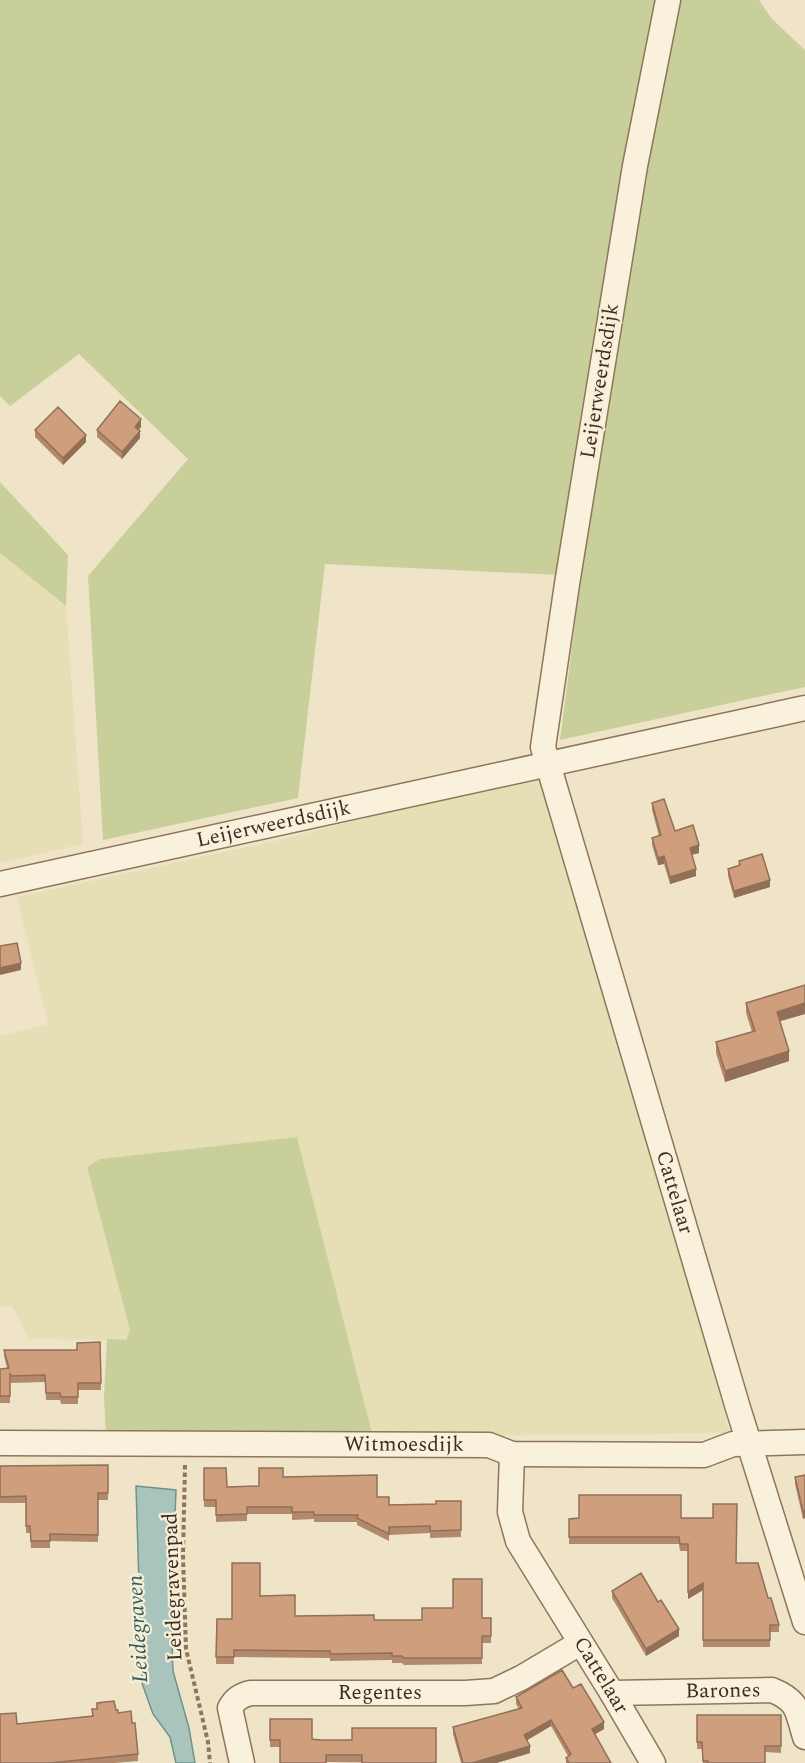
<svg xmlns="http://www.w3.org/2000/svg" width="805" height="1763" font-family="Spectral,serif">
<rect width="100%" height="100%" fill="#f0e4c8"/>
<path fill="#e6deb5" d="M 0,553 L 66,606 L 83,844 L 0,863 Z
M 545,772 L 642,1100 L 730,1433 L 373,1437 L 297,1137 L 100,1159 L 87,1167 L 130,1330 L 126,1340 L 29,1339 L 12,1306 L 0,1306 L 0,1036 L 48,1024 L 17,897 L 279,840 Z"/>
<path fill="#c9cf9b" d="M 0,0 L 657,0 L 578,443 L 560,575 L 325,564 L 298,798 L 103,840 L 88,576 L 188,459 L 79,354 L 10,406 L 0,396 Z
M 674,0 L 759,0 L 772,19 L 805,50 L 805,687 L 560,740 L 599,438 Z
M 0,482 L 68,555 L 66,606 L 0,553 Z
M 297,1137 L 373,1437 L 106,1439 L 104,1396 L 107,1339 L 126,1340 L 130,1330 L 87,1167 L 100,1159 Z"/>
<path fill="#a9c4bc" stroke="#6f938a" stroke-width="1.5" d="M 136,1486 L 176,1490 L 171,1616 L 173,1671 L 189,1728 L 195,1763 L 176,1763 L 170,1737 L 153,1714 L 142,1683 Z"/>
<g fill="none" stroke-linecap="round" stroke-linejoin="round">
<defs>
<g id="minor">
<path id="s1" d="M 668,0 L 635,166 L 567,584 L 543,747 L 738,1408 L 805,1622"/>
<path id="s2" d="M 0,884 L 805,708"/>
<path id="s3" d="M 0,1443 L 489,1445 L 512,1454 L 704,1455 L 733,1444 L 805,1442"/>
<path id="s4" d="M 512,1454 L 510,1512 L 518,1541 L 612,1693 L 653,1763"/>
<path id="s5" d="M 612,1693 L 772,1690 C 799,1701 797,1711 805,1737"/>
<path id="s6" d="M 242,1763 L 230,1708 C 235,1699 240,1696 250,1693 L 465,1693 L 494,1691 L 521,1678 L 580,1643"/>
</g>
</defs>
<use href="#minor" stroke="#8d765c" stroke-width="27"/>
<path stroke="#8d765c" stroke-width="4" stroke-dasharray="4.5 3" stroke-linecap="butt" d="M 185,1465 L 183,1555 L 186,1649 L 208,1742 L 210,1763"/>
<use href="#minor" stroke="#faf1dc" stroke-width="24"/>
</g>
<path fill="#b2896c" d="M 141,427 L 139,430 L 140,438 L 122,459 L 97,437 L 97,430 Z
M 35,430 L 86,442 L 63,465 L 35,437 Z
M 652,803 L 675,831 L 699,853 L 692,855 L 696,876 L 670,884 L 664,864 L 658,865 L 652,845 L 652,838 L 659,836 L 652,810 Z
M 739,861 L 770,887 L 734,898 L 728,876 L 728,869 L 739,866 Z
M 805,985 L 805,1014 L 780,1021 L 789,1061 L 725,1082 L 716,1053 L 716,1042 L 752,1032 L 746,1013 L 746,1003 Z
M 100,1342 L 101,1390 L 78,1390 L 78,1404 L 61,1404 L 60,1400 L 46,1400 L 45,1382 L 11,1383 L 10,1380 L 10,1403 L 0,1403 L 0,1369 L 7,1368 L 4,1356 L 4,1350 L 77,1350 Z
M 108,1465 L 108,1500 L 98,1500 L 98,1542 L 50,1541 L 50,1548 L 31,1548 L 30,1533 L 26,1533 L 26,1503 L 0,1503 L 0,1466 Z
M 204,1468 L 227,1487 L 259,1486 L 283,1477 L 377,1497 L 389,1505 L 436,1504 L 461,1501 L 461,1537 L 430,1538 L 430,1533 L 389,1535 L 389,1541 L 357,1525 L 357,1522 L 314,1522 L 314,1519 L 292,1520 L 292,1514 L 247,1514 L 247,1521 L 216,1522 L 216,1507 L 204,1507 Z
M 805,1475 L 805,1518 L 803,1519 L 795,1484 L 795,1477 Z
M 681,1518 L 736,1563 L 768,1598 L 779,1625 L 779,1632 L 770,1632 L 770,1647 L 703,1647 L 703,1590 L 688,1599 L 688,1551 L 680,1551 L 679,1544 L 569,1544 L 569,1519 Z
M 612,1591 L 679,1636 L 646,1656 L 612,1598 Z
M 260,1596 L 295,1616 L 374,1620 L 422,1620 L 491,1618 L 491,1643 L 482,1643 L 482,1664 L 404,1665 L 402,1663 L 392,1663 L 392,1660 L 330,1661 L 330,1658 L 234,1657 L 234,1664 L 216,1664 L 217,1619 L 232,1619 Z
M 573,1688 L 604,1729 L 595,1734 L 611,1763 L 566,1763 L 566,1758 L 568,1756 L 551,1726 L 527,1740 L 530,1753 L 496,1763 L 461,1763 L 453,1734 L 453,1727 L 519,1709 L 516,1704 L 516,1697 Z
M 97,1703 L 116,1710 L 132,1723 L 138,1754 L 138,1761 L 115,1763 L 0,1763 L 17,1724 L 92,1716 L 92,1709 L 97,1709 Z
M 697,1715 L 781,1715 L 781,1753 L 765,1752 L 765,1763 L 703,1763 L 702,1749 L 697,1749 Z
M 270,1719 L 312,1739 L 436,1763 L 326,1762 L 280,1747 L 270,1747 Z"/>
<path fill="#916f58" d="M 141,419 L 141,427 L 135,434 L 135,427 Z
M 140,431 L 140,438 L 122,459 L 122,452 Z
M 86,435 L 86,442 L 63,465 L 63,458 Z
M 699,845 L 699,853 L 690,855 L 690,848 Z
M 664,856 L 664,864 L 658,865 L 658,858 Z
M 696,869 L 696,876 L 670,884 L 670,877 Z
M 770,880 L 770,887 L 734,898 L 734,891 Z
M 21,963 L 21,970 L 0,975 L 0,968 Z
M 805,1003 L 805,1014 L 777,1022 L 777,1012 Z
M 789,1051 L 789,1061 L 725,1082 L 725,1071 Z
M 803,1511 L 805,1511 L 805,1518 L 803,1519 Z
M 703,1583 L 703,1590 L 688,1599 L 688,1592 Z
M 679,1629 L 679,1636 L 646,1656 L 646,1649 Z
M 551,1720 L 551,1726 L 524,1742 L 524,1735 Z
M 604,1722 L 604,1729 L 592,1736 L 592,1729 Z
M 530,1746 L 530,1753 L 496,1763 L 472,1763 Z"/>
<path fill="#cf9f7d" stroke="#916f58" stroke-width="1.5" d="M 120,401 L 141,419 L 135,427 L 140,431 L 122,452 L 97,430 Z
M 58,407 L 86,435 L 63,458 L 35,430 Z
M 664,799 L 675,831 L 693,825 L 699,845 L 690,848 L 696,869 L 670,877 L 664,856 L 658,858 L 652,838 L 661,835 L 652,803 Z
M 762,854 L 770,880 L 734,891 L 728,869 L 740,865 L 739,861 Z
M 17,943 L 21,963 L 0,968 L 0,946 Z
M 805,985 L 805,1003 L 777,1012 L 789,1051 L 725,1071 L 716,1042 L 755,1031 L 746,1003 Z
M 100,1342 L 101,1383 L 78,1383 L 78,1397 L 61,1397 L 60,1393 L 46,1393 L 45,1375 L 11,1376 L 10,1373 L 10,1396 L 0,1396 L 0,1369 L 9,1368 L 4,1350 L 77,1350 L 77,1343 Z
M 108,1465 L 108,1493 L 98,1493 L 98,1535 L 50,1534 L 50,1541 L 31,1541 L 30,1526 L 26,1526 L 26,1496 L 0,1497 L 0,1466 Z
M 204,1468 L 226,1468 L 227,1487 L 259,1486 L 259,1468 L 283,1468 L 283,1477 L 377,1475 L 377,1497 L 389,1497 L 389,1505 L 436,1504 L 436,1501 L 461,1501 L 461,1530 L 430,1531 L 430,1526 L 389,1527 L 389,1534 L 357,1518 L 358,1515 L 314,1515 L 314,1512 L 292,1512 L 292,1507 L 247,1507 L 247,1514 L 216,1515 L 216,1500 L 204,1500 Z
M 805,1475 L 805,1511 L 803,1511 L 795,1477 Z
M 579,1495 L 681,1495 L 681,1518 L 713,1518 L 713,1504 L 737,1504 L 736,1563 L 758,1563 L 768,1598 L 771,1598 L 779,1625 L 770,1625 L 770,1640 L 703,1640 L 703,1583 L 688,1592 L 688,1544 L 680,1544 L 679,1537 L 569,1537 L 569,1519 L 579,1518 Z
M 232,1563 L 260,1563 L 260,1596 L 295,1595 L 295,1616 L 374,1615 L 374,1620 L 422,1620 L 422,1608 L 453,1608 L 453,1579 L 482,1579 L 482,1618 L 491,1618 L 491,1636 L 482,1636 L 482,1658 L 404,1658 L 402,1656 L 392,1656 L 392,1653 L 330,1654 L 330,1651 L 234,1650 L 234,1657 L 216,1657 L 217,1619 L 232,1619 Z
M 641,1573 L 658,1602 L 661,1600 L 679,1629 L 646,1649 L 612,1591 Z
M 562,1670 L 573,1688 L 581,1684 L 604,1722 L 592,1729 L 611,1763 L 569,1763 L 566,1758 L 571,1754 L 551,1720 L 524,1735 L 530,1746 L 472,1763 L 463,1763 L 453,1727 L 522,1708 L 516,1697 Z
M 114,1701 L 116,1710 L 118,1710 L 118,1713 L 131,1711 L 132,1723 L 135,1723 L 138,1754 L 50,1763 L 0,1763 L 0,1714 L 16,1713 L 17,1724 L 93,1716 L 92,1709 L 97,1709 L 97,1703 Z
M 697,1715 L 781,1715 L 781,1746 L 765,1746 L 765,1763 L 708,1763 L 708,1761 L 703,1761 L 702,1742 L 697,1742 Z
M 270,1719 L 312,1719 L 312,1739 L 320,1740 L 352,1740 L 352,1728 L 436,1728 L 436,1763 L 362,1763 L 362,1755 L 326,1755 L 326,1763 L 280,1763 L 280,1740 L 270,1740 Z"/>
<g text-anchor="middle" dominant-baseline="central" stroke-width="4.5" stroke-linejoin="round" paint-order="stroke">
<g font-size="21" fill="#3d2e20" stroke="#f7eed8">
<text transform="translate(600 381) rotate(-81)">Leijerweerdsdijk</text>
<text stroke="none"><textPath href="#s2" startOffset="280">Leijerweerdsdijk</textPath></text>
<text stroke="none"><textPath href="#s1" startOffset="1222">Cattelaar</textPath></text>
<text stroke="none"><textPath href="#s3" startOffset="404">Witmoesdijk</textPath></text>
<text transform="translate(173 1587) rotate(-92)">Leidegravenpad</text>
<text stroke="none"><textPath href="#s4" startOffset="246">Cattelaar</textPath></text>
<text stroke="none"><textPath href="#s5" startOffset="111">Barones</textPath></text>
<text stroke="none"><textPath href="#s6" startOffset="212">Regentes</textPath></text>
</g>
<g font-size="22" font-style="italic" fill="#2f5d5a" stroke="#f7eed8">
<text transform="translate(138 1629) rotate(-93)">Leidegraven</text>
</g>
</g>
</svg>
